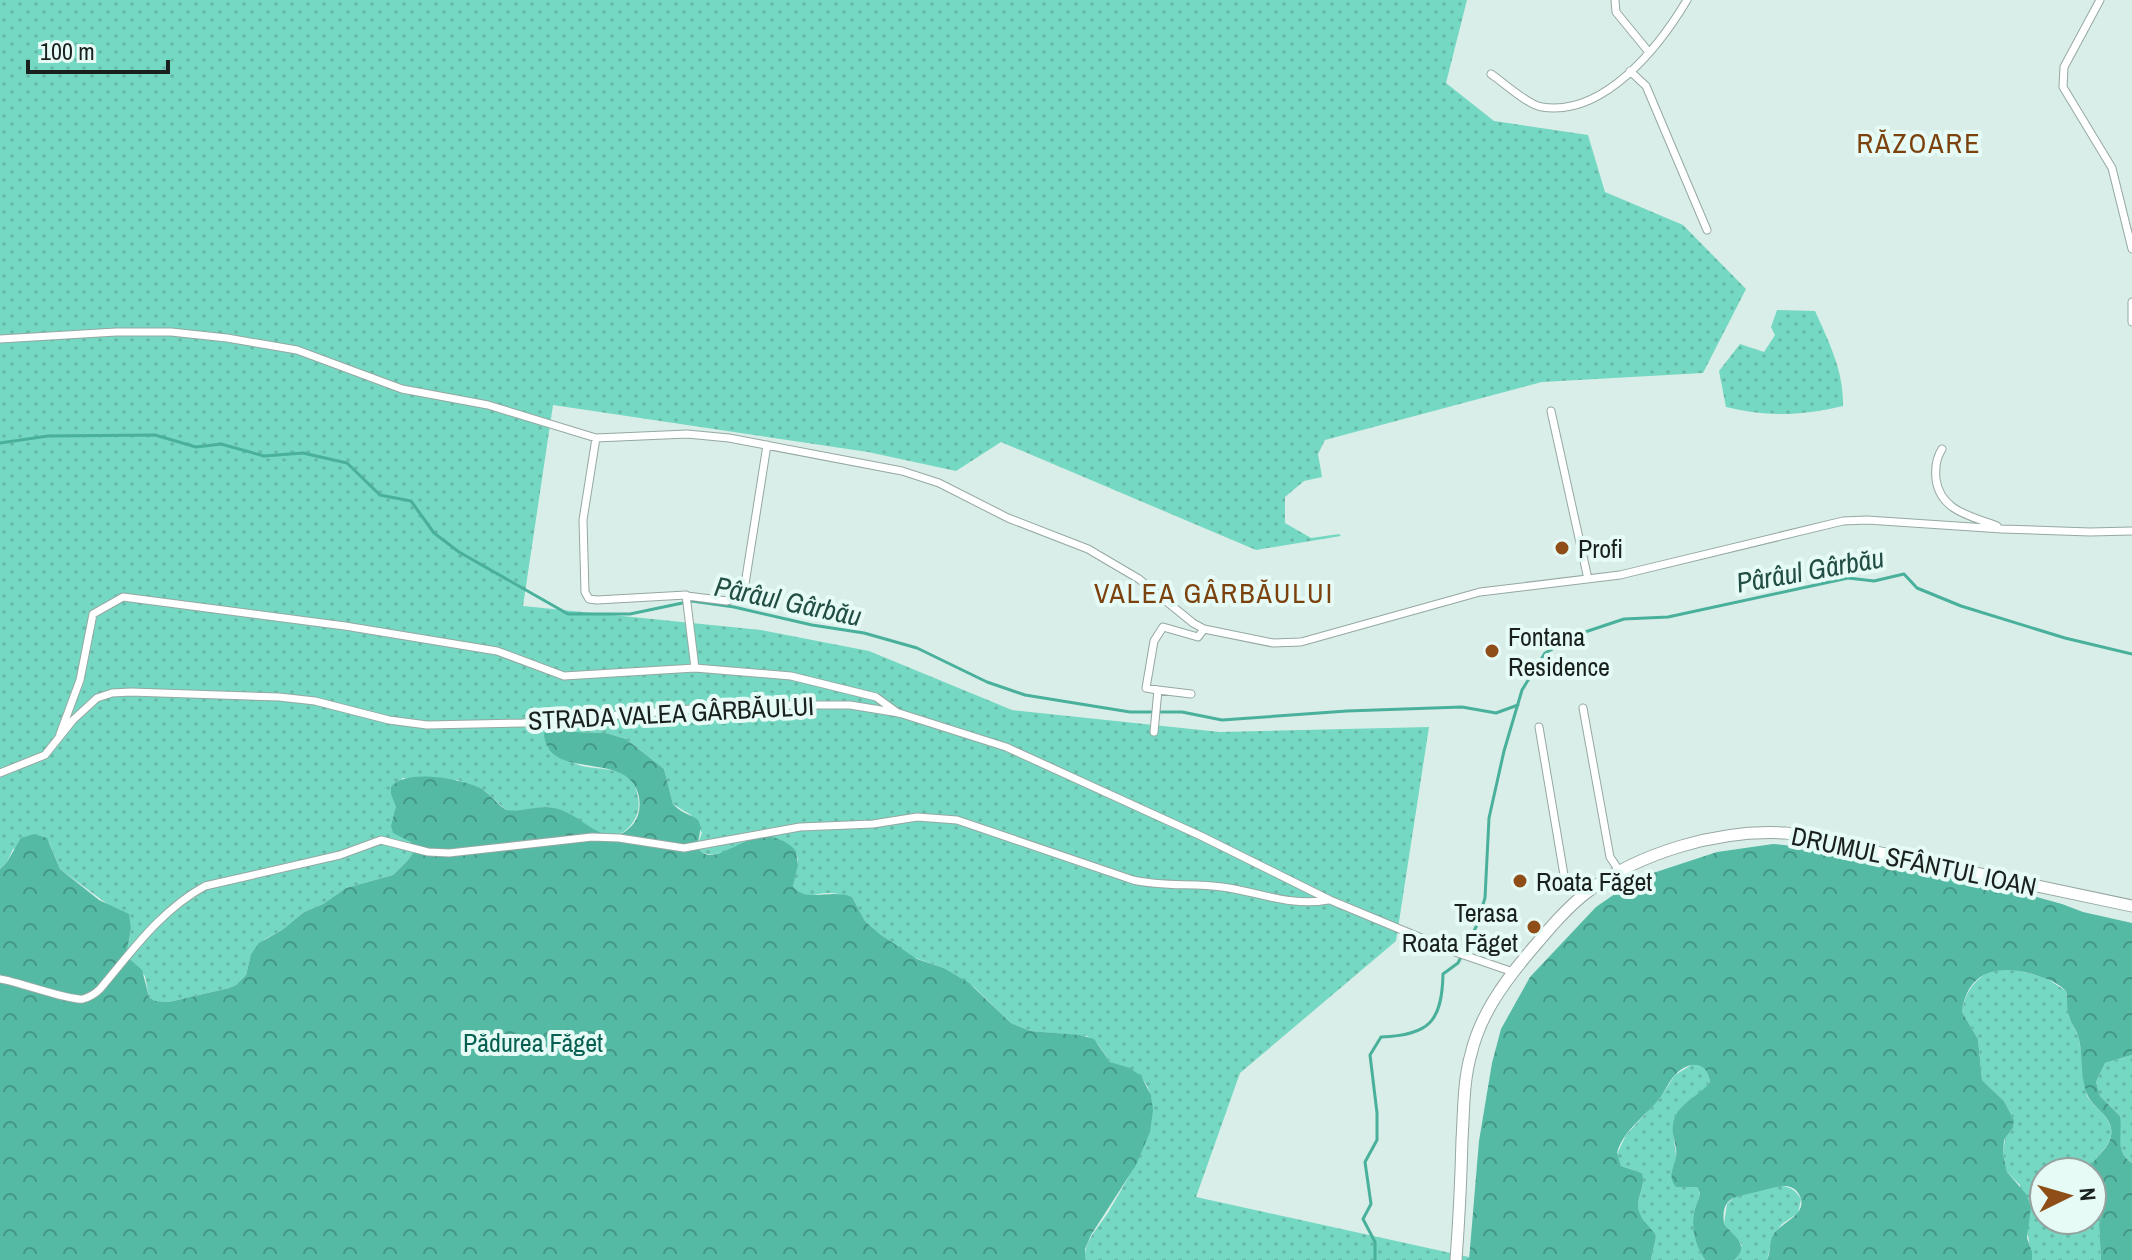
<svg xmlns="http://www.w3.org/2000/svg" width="2132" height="1260" font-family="'Archivo Narrow',sans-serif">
<defs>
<pattern id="grass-dots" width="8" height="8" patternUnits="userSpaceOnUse" patternTransform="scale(2)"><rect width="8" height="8" fill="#75d8c2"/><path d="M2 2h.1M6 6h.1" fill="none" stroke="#65b9a6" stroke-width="1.8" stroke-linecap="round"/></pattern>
<pattern id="forest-crowns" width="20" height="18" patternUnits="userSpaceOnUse" patternTransform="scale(2)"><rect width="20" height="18" fill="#54baa4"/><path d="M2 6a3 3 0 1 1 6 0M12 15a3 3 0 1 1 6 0" fill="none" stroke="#459785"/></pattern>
</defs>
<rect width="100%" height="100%" fill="#d9eee8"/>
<path fill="url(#grass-dots)" d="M 0,0 L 1467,0 L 1446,83 L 1494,121 L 1588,135 L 1605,192 L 1683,225 L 1746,289 L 1703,373 L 1542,382 L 1325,440 L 1318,454 L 1322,477 L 1304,481 L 1285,497 L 1285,523 L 1311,538 L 1339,534 L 1341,536 L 1256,550 L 1001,442 L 956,471 L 868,452 L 553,405 L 523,606 L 761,630 L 869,651 L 1012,710 L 1220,732 L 1429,727 L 1396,941 L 1240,1073 L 1196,1197 L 1469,1257 L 1469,1260 L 1085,1260 C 1083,1241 1100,1226 1109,1211 C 1127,1180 1176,1106 1138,1075 C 1129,1067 1120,1067 1110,1062 L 1098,1044 L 1087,1036 L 1030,1031 L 1011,1023 L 974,987 L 944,968 L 910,956 L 881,935 L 865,921 L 852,897 C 845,896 838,893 831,893 C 815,892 804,902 793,886 C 794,877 798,869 798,861 C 797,853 794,849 789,845 C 760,818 712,875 697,846 L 702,833 L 691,815 L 673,804 L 664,769 L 626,739 L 606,733 L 577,732 L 563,728 L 547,747 C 558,755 569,762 582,766 C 601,770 617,767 633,780 C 639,797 643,811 630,826 C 607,853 580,814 555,808 C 539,804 522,814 506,810 L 485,791 L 458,780 L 402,778 L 396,814 L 393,820 L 414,845 L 415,850 L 408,860 L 393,875 L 346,888 L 323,904 L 304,912 L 282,930 L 265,939 L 251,954 L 246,975 L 236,985 L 229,988 L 169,1002 L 155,1001 L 149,997 L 145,976 L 126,956 L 131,929 L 106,903 L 60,869 L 49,842 L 13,849 L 7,862 L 0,869 Z
M 1777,310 L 1815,311 C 1829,342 1844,372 1843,406 C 1802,416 1766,417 1726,407 L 1719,371 L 1740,344 L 1764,352 L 1775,335 L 1771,327 Z
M 2008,968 L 2046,978 L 2066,991 L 2069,1017 L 2079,1038 L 2087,1096 C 2093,1106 2103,1111 2108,1121 C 2121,1142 2093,1155 2088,1172 L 2044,1172 L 2044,1220 L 2092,1220 L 2092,1187 L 2105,1203 L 2099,1224 L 2101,1260 L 2032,1260 L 2020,1185 L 2007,1172 L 2003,1154 L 2005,1139 L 2013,1128 L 2014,1120 L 2004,1101 L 1982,1080 L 1978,1039 L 1962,1012 C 1965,988 1983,968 2008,968 Z
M 2132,1055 L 2132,1163 C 2115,1152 2121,1134 2120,1116 L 2100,1096 L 2096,1082 L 2105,1063 Z
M 1693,1064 C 1705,1064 1708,1071 1710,1082 L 1673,1132 C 1675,1151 1678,1168 1683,1187 L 1697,1187 L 1700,1194 C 1699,1201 1695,1205 1694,1213 C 1692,1228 1696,1248 1705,1260 L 1651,1260 L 1656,1237 C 1651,1230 1642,1222 1639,1214 C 1634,1199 1647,1188 1642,1173 L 1621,1166 L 1617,1154 L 1626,1135 L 1660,1098 L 1675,1075 Z
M 1771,1186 C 1785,1185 1794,1187 1801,1199 L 1798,1213 L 1782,1224 L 1773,1235 L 1767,1260 L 1734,1260 L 1742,1245 L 1724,1224 L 1727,1204 L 1737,1195 Z"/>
<path fill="url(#forest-crowns)" d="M 556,727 L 577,732 L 606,733 L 626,739 L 664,769 L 673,804 C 692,824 707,808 697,846 C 715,879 757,808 796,851 L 798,865 L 793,886 C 805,904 830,888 852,897 L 865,921 L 881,935 L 917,959 L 944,968 L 969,983 L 1011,1023 L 1030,1031 L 1080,1035 L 1094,1039 L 1110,1062 L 1130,1068 L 1141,1076 L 1151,1095 L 1153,1110 L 1150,1132 L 1136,1165 L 1091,1235 L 1085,1249 L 1085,1260 L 0,1260 L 0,869 L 7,862 L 21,838 L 34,834 L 47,838 L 60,869 L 99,900 L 129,914 L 131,929 L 126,956 L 142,970 L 149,997 L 155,1001 L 169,1002 L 229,988 L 236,985 L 246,975 L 251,954 L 259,943 L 282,930 L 304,912 L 323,904 L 346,888 L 393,875 L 408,860 L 415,850 L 411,842 L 393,833 L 391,826 L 396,807 L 391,794 L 391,787 C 407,768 462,779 482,789 C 491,795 497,804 506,810 C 522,813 538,804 555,808 C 584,814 608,856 634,823 C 640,815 641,803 638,793 C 626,750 546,782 544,733 Z
M 1773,844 L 1818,848 L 1874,862 L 1887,868 L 1938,875 L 2007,889 L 2062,904 L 2083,912 L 2132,923 L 2132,1055 L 2105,1063 L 2096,1082 L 2100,1096 L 2120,1116 C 2123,1134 2114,1151 2132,1163 L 2132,1260 L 2101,1260 L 2099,1224 L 2105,1203 C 2095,1192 2092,1187 2092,1172 L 2088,1172 C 2092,1158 2108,1151 2111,1136 C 2115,1117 2093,1109 2087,1094 C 2080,1076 2083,1057 2079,1039 C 2077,1030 2071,1024 2069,1016 C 2066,1008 2068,999 2066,991 C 2056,981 2045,978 2032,974 C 1998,964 1967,971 1962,1012 L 1978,1039 L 1982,1080 L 2004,1101 L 2014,1120 L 2013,1128 L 2004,1140 L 2003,1154 L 2007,1172 L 2026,1194 L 2031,1207 L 2027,1238 L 2032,1252 L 2032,1260 L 1767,1260 C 1771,1252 1769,1243 1773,1235 C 1781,1222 1808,1215 1800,1196 C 1792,1179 1773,1188 1760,1191 C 1739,1197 1720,1194 1724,1224 C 1734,1237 1751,1245 1734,1260 L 1705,1260 C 1696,1248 1691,1228 1694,1213 C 1695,1205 1699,1201 1700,1193 L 1697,1187 L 1676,1187 C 1667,1176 1674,1169 1676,1157 C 1678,1146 1671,1136 1673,1125 C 1676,1103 1699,1097 1710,1082 C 1707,1059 1687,1061 1674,1076 C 1668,1083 1665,1091 1660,1098 C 1646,1116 1623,1130 1617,1153 L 1621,1166 L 1642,1173 C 1647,1188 1633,1200 1640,1214 C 1643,1223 1653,1228 1656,1237 L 1651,1260 L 1469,1260 L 1479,1141 L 1492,1063 L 1501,1029 L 1530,977 L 1596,907 L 1625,887 L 1650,874 L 1717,852 Z"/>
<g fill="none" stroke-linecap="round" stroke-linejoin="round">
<path stroke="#49b09b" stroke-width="3" d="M 0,443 L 48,436 L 155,435 L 196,447 L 221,444 L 264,456 L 303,453 L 347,463 L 380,495 L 411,501 L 434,533 L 459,552 L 568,614 L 630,614 L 692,601 L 734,607 L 812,625 L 864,633 L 917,648 L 987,682 L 1025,695 L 1130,712 L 1182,712 L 1222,720 L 1347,711 L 1462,707 L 1496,713 L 1518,705
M 1375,1260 L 1375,1242 L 1363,1219 L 1371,1204 L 1365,1162 L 1377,1140 L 1377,1113 L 1370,1055 L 1381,1037 C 1429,1035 1442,1022 1443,974 L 1458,963 L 1476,927 L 1485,898 L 1489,818 L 1504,751 L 1522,690 L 1545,653 L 1585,632 L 1624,619 L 1668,617 L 1848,578 L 1874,581 L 1904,574 L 1917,588 L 1961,606 L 2065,638 L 2132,654"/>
<defs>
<path id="minor" d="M 1615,0 L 1616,12 L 1648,51
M 2100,0 L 2064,67 L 2063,87 L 2112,168 L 2132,249
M 1630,71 L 1646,86 L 1707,230
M 1491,74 C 1503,82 1529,106 1542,107 C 1604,117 1659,47 1687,0
M 2132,302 L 2132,322
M 0,339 L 116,332 L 171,332 L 227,338 L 297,350 L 402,389 L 488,405 L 596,438 L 687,434 L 729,438 L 902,471 L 939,483 L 1008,518 L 1088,549 L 1139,579 L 1193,623 L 1204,629 L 1273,643 L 1301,642 L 1480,592 L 1620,575 L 1843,521 L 1867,520 L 2002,529 L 2090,532 L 2132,531
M 1551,411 L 1588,579
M 596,438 L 583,520 L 585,592 L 589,599 L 597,600 L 686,595 L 695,668
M 1942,449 C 1936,458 1935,469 1936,479 C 1940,511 1971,516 1997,526
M 687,596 L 727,601 L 737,598 L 745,584 L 767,445
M 1158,690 L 1191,694
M 1583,708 L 1610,857 L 1620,872
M 1539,727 L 1565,881 L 1588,891
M 1154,732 L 1158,690 L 1146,688 L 1154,641 L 1163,627 L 1198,637 L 1204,629
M 60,734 L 80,680 L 93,614 L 123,597 L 345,626 L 497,651 L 564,676 L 695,668 L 791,676 L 876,697 L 898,713
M 0,773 L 45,755 L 73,720 L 97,698 L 112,693 L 131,692 L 279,697 L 315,701 L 389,720 L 427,725 L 523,723 L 740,705 L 850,705 L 899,713 L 1006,747 L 1201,836 L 1330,900 L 1455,952 L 1513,972
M 0,979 C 19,982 70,1001 83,999 C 90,997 95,994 100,989 C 132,951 161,910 205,886 L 340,855 L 381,840 L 428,852 L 449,853 L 592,837 L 619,838 L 684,848 L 800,827 L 873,824 L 917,817 L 957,820 L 1133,880 C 1163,887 1192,883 1222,887 C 1259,892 1290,907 1328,900"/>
<path id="secondary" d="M 1456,1260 C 1459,1220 1461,1179 1462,1139 C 1464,1110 1463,1082 1471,1054 C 1480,1016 1502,985 1527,955 C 1545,934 1564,910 1586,893 C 1639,852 1720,829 1786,833 L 2132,906"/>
</defs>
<use href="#minor" stroke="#95a8a3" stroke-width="9"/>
<use href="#secondary" stroke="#95a8a3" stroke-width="13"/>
<use href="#minor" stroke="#fff" stroke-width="7"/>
<use href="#secondary" stroke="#fff" stroke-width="11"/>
</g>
<g fill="#8f4e18" stroke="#e6fbf5" stroke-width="3">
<circle cx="1562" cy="548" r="8"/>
<circle cx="1492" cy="651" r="8"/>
<circle cx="1520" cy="881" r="8"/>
<circle cx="1534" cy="927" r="8"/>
</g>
<g text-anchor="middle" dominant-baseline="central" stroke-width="8" stroke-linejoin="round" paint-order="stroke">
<g font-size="26" fill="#19201e" stroke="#e6fbf5" text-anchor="start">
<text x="1578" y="548">Profi</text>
<text x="1508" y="636">Fontana<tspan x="1508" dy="30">Residence</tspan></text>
<text x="1536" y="881">Roata Făget</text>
<text x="1518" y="912" text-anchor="end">Terasa<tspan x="1518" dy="30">Roata Făget</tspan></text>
</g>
<g font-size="26" fill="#19201e" stroke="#e6fbf5">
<text transform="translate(671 713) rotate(-3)">STRADA VALEA GÂRBĂULUI</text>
<text transform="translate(1914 861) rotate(12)">DRUMUL SFÂNTUL IOAN</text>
</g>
<g font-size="26" fill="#065f50" stroke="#e6fbf5">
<text x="533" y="1042">Pădurea Făget</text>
</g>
<g font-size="28" letter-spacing="2" fill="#7c420e" stroke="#e6fbf5">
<text x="1919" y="143">RĂZOARE</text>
<text x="1214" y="593">VALEA GÂRBĂULUI</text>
</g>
<g font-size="28" font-style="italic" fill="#224e45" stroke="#e6fbf5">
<text transform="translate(1810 570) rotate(-10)">Pârâul Gârbău</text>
<text transform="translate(788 601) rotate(12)">Pârâul Gârbău</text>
</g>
</g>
<g transform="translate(2068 1196) rotate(85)"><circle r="38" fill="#e6fbf5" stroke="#94a39f" stroke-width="2"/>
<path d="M0-6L14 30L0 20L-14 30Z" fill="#8f4e18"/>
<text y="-12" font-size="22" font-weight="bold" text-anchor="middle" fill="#19201e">N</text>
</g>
<path d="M28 60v12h140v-12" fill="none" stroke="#19201e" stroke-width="4"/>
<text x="40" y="60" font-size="24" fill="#19201e" stroke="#e6fbf5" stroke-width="6" paint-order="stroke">100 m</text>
</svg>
